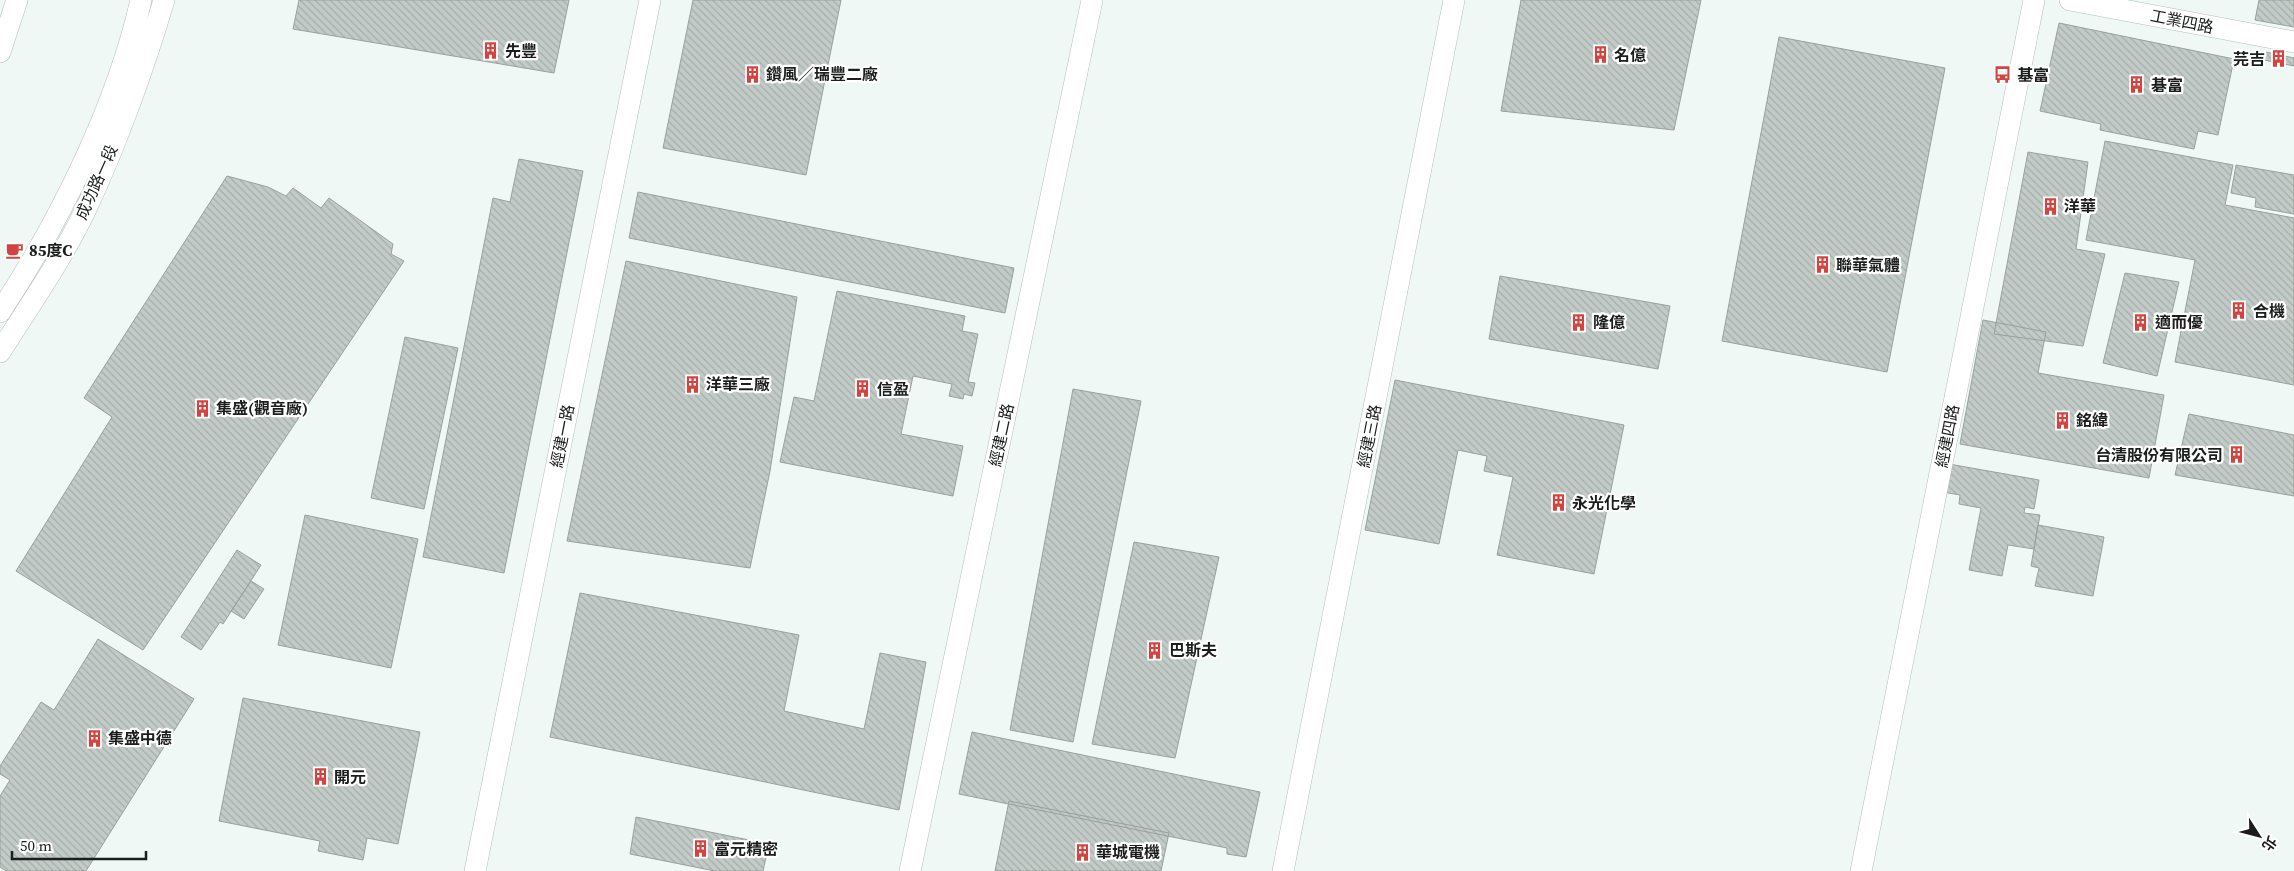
<svg xmlns="http://www.w3.org/2000/svg" width="2294" height="871" font-family="'Source Serif 4','Noto Sans TC',serif">
<defs>
<pattern id="building-back-hatch" width="6" height="6" patternUnits="userSpaceOnUse" patternTransform="scale(1.25)"><rect width="6" height="6" fill="#c2cbc7"/><path d="M-1 5l2 2M0 0l6 6M5-1l2 2" fill="none" stroke="#a6aeaa"/></pattern>
</defs>
<rect width="100%" height="100%" fill="#eff8f4"/>
<path fill="url(#building-back-hatch)" stroke="#98a19d" d="M 299,0 L 569,0 L 554,73 L 293,29 Z
M 693,0 L 841,0 L 806,175 L 663,148 Z
M 1521,0 L 1701,0 L 1674,130 L 1501,111 Z
M 2259,0 L 2294,0 L 2294,27 L 2255,20 Z
M 2059,23 L 2234,59 L 2218,135 L 2198,131 L 2194,149 L 2100,130 L 2101,124 L 2040,111 Z
M 1779,37 L 1945,68 L 1887,372 L 1722,341 Z
M 2266,52 L 2294,58 L 2294,66 L 2264,60 Z
M 2105,141 L 2233,165 L 2225,205 L 2294,218 L 2294,385 L 2175,362 L 2195,260 L 2086,240 Z
M 2028,152 L 2088,162 L 2076,249 L 2105,254 L 2083,346 L 1994,334 Z
M 519,159 L 583,171 L 504,573 L 423,557 L 493,198 L 510,202 Z
M 2236,165 L 2294,175 L 2294,214 L 2255,207 L 2256,198 L 2231,193 Z
M 227,176 L 268,187 L 286,196 L 293,188 L 321,208 L 329,198 L 393,244 L 391,254 L 404,261 L 143,650 L 16,571 L 112,417 L 84,398 Z
M 638,192 L 1014,268 L 1005,313 L 629,238 Z
M 626,261 L 797,297 L 770,471 L 750,568 L 567,541 Z
M 2125,273 L 2179,282 L 2157,376 L 2103,363 Z
M 1500,276 L 1670,306 L 1658,369 L 1489,339 Z
M 837,291 L 965,316 L 962,331 L 978,334 L 968,382 L 975,383 L 972,396 L 964,394 L 963,399 L 949,396 L 952,384 L 913,376 L 901,434 L 963,446 L 953,496 L 780,462 L 794,397 L 814,401 Z
M 1983,320 L 2046,332 L 2038,373 L 2164,395 L 2149,478 L 1960,444 Z
M 405,337 L 458,348 L 424,509 L 371,498 Z
M 1395,380 L 1624,425 L 1594,574 L 1497,555 L 1513,477 L 1484,471 L 1487,456 L 1458,450 L 1439,544 L 1365,530 Z
M 1073,389 L 1141,401 L 1073,742 L 1010,730 Z
M 2189,414 L 2294,435 L 2294,496 L 2175,475 Z
M 1949,464 L 2039,480 L 2034,509 L 2025,507 L 2024,513 L 2040,515 L 2034,549 L 2008,545 L 2002,576 L 1969,570 L 1981,508 L 1959,504 L 1960,495 L 1943,492 Z
M 305,515 L 418,539 L 391,668 L 278,645 Z
M 2038,525 L 2104,537 L 2093,596 L 2035,586 L 2039,568 L 2031,566 Z
M 1134,542 L 1219,557 L 1175,758 L 1092,744 Z
M 237,550 L 261,565 L 223,624 L 220,622 L 201,650 L 181,637 Z
M 251,581 L 264,589 L 244,619 L 231,611 Z
M 580,593 L 799,635 L 784,711 L 864,729 L 880,653 L 926,662 L 899,810 L 550,737 Z
M 98,639 L 194,699 L 86,871 L 6,871 L 0,867 L 0,796 L 10,780 L 0,774 L 0,766 L 41,702 L 54,710 Z
M 243,698 L 420,732 L 398,844 L 367,838 L 363,860 L 318,851 L 320,841 L 219,821 Z
M 972,732 L 1260,792 L 1246,857 L 1227,854 L 1227,848 L 959,794 Z
M 1009,801 L 1169,833 L 1161,871 L 995,871 Z
M 636,817 L 769,844 L 763,871 L 715,871 L 630,854 Z"/>
<g fill="none" stroke-linecap="round" stroke-linejoin="round">
<defs>
<path id="minor" d="M 2070,0 L 2294,42
M 0,52 L 17,0
M 0,312 C 60,221 117,106 141,0
M 0,352 C 30,305 62,259 86,209 C 117,142 143,71 164,0
M 475,871 L 650,0
M 910,871 L 1092,0
M 1283,871 L 1454,0
M 1861,871 L 2034,0"/>
</defs>
<use href="#minor" stroke="#b6bebb" stroke-width="22"/>
<use href="#minor" stroke="#fff" stroke-width="21"/>
</g>
<defs>
<symbol id="building-bare" viewBox="-9 -9 18 18"><path d="M-4-6H4V6H1V3H-1V6H-4ZM-2.5-4.3h1.7v1.8h-1.7ZM.8-4.3h1.7v1.8H.8ZM-2.5-1h1.7V.8h-1.7ZM.8-1h1.7V.8H.8Z" fill="#d34440" stroke="#fff" stroke-width="2.5" paint-order="stroke"/></symbol>
<symbol id="bus-bare" viewBox="-9 -9 18 18"><path d="M-5-6H5V4H4V6H2V4H-2V6H-4V4H-5ZM-3.5-4V0h7V-4ZM-3.5 1.2v1.5H-2V1.2ZM2 1.2v1.5H3.5V1.2Z" fill="#d34440" stroke="#fff" stroke-width="2.5" paint-order="stroke"/></symbol>
<symbol id="cafe-bare" viewBox="-9 -9 18 18"><path d="M-5.5-4.5H6V0H3Q3 3.5 0 3.5H-2.5Q-5.5 3.5-5.5 0ZM3-3.2v2h1.7v-2ZM-6 4.5H4V6H-6Z" fill="#d34440" stroke="#fff" stroke-width="2.5" paint-order="stroke"/></symbol>
</defs>
<g fill-rule="evenodd">
<use href="#building-bare" x="478" y="38" width="25" height="25"/>
<use href="#building-bare" x="1588" y="42" width="25" height="25"/>
<use href="#building-bare" x="2266" y="46" width="25" height="25"/>
<use href="#building-bare" x="740" y="62" width="25" height="25"/>
<use href="#bus-bare" x="1990" y="62" width="25" height="25"/>
<use href="#building-bare" x="2124" y="72" width="25" height="25"/>
<use href="#building-bare" x="2038" y="194" width="25" height="25"/>
<use href="#cafe-bare" x="2" y="238" width="25" height="25"/>
<use href="#building-bare" x="1810" y="252" width="25" height="25"/>
<use href="#building-bare" x="2226" y="298" width="25" height="25"/>
<use href="#building-bare" x="1566" y="310" width="25" height="25"/>
<use href="#building-bare" x="2128" y="310" width="25" height="25"/>
<use href="#building-bare" x="680" y="372" width="25" height="25"/>
<use href="#building-bare" x="850" y="376" width="25" height="25"/>
<use href="#building-bare" x="190" y="396" width="25" height="25"/>
<use href="#building-bare" x="2050" y="408" width="25" height="25"/>
<use href="#building-bare" x="2224" y="442" width="25" height="25"/>
<use href="#building-bare" x="1546" y="490" width="25" height="25"/>
<use href="#building-bare" x="1142" y="638" width="25" height="25"/>
<use href="#building-bare" x="82" y="726" width="25" height="25"/>
<use href="#building-bare" x="308" y="764" width="25" height="25"/>
<use href="#building-bare" x="688" y="836" width="25" height="25"/>
<use href="#building-bare" x="1070" y="840" width="25" height="25"/>
</g>
<g text-anchor="middle" dominant-baseline="central" stroke-width="4.5" stroke-linejoin="round" paint-order="stroke">
<g font-size="16" fill="#1b1e1d" stroke="#fff">
<text transform="translate(2182 21) rotate(11)">工業四路</text>
<text transform="translate(96 182) rotate(-66)">成功路一段</text>
<text transform="translate(1001 435) rotate(-78)">經建二路</text>
<text transform="translate(562 436) rotate(-79)">經建一路</text>
<text transform="translate(1369 436) rotate(-79)">經建三路</text>
<text transform="translate(1947 436) rotate(-79)">經建四路</text>
</g>
<g font-size="16" font-weight="bold" fill="#1b1e1d" stroke="#fff" text-anchor="start">
<text x="505" y="51">先豐</text>
<text x="1614" y="55">名億</text>
<text x="2265" y="59" text-anchor="end">芫吉</text>
<text x="766" y="74">鑽風／瑞豐二廠</text>
<text x="2017" y="75">基富</text>
<text x="2151" y="85">碁富</text>
<text x="2064" y="206">洋華</text>
<text x="29" y="250">85度C</text>
<text x="1836" y="265">聯華氣體</text>
<text x="2253" y="311">合機</text>
<text x="1593" y="322">隆億</text>
<text x="2155" y="322">適而優</text>
<text x="706" y="384">洋華三廠</text>
<text x="877" y="389">信盈</text>
<text x="216" y="408">集盛(觀音廠)</text>
<text x="2076" y="420">銘緯</text>
<text x="2223" y="455" text-anchor="end">台清股份有限公司</text>
<text x="1572" y="503">永光化學</text>
<text x="1169" y="650">巴斯夫</text>
<text x="108" y="738">集盛中德</text>
<text x="334" y="777">開元</text>
<text x="714" y="849">富元精密</text>
<text x="1096" y="852">華城電機</text>
</g>
</g>
<g transform="translate(2259 836) rotate(126)" stroke="#ffffff" stroke-width="4" paint-order="stroke">
<path d="M0-4L9 19L0 12L-9 19Z" fill="#1b1e1d"/>
<text y="-8" font-size="14" font-weight="bold" text-anchor="middle" fill="#1b1e1d">北</text>
</g>
<path d="M12 851v8h134v-8" fill="none" stroke="#1b1e1d" stroke-width="2.5"/>
<text x="20" y="851" font-size="15" fill="#1b1e1d" stroke="#ffffff" stroke-width="4" paint-order="stroke">50 m</text>
</svg>
